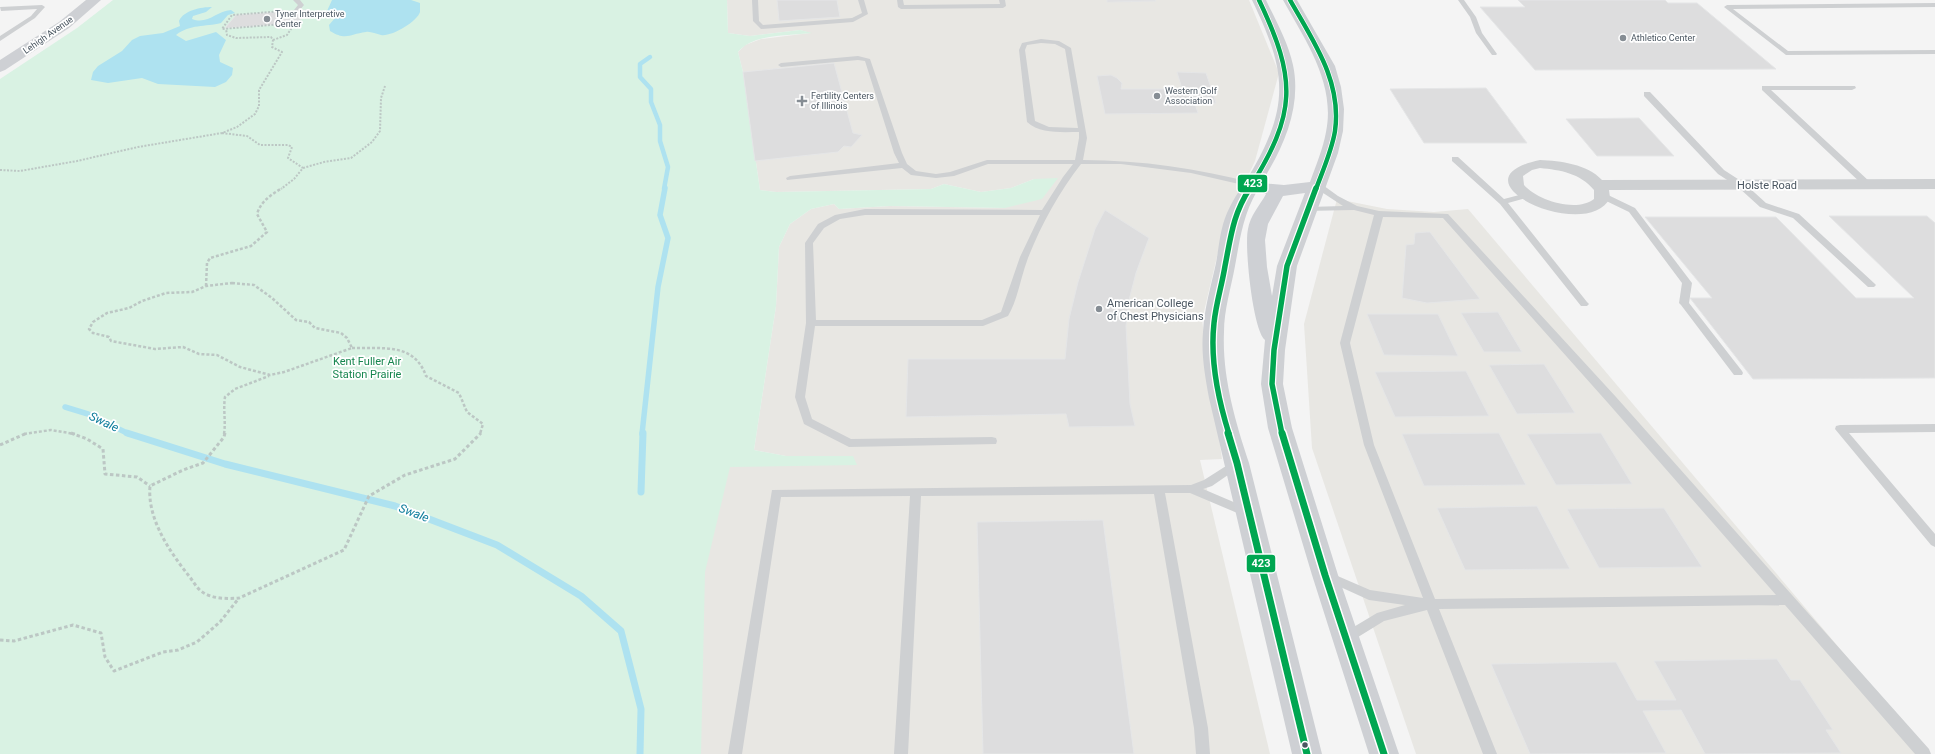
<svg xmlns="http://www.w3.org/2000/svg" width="1935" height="754" font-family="Roboto,sans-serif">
<rect width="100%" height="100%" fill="#f4f4f4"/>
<path fill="#e8e7e3" d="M 727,0 L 1249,0 L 1279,73 L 1255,161 L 1224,227 L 1202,320 L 1222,459 L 1200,460 L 1270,754 L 695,754 L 699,573 L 722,462 L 853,456 L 786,456 L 754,450 L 776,306 L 779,247 L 790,224 L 811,209 L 834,204 L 839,209 L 890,206 L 1005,208 L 1034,179 L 1011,188 L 981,192 L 944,184 L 931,189 L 776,192 L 760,190 L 743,72 L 738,52 L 745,45 L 761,39 L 810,33 L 800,30 L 750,36 L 728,33 Z
M 1337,199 L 1387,209 L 1434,212 L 1468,209 L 1929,754 L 1416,754 L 1312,448 L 1304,324 Z"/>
<path fill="#d9f2e3" d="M 113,0 L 727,0 L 728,33 L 750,36 L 800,30 L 812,33 C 788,36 754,33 738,52 L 743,72 L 760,190 L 776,192 L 931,189 L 944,184 L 981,192 L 1011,188 L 1034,179 L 1058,178 L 1042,199 L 1005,208 L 890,206 L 839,209 L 834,204 L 811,209 L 790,224 L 779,247 L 776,306 L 754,450 L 786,456 L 853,456 L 857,465 L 730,467 L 705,572 L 701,754 L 0,754 L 0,79 L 77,28 Z"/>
<path fill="#aee2f0" d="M 332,0 L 411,0 L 420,3 C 420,6 420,10 420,12 C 417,22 391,37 381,35 C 376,34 370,31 366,32 C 350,34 346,41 330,31 L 329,25 L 335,18 L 327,11 Z
M 212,7 L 206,12 L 193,16 L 192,19 C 208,25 216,11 231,10 L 235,13 L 228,15 L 221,23 C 205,27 190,24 176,35 L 186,41 L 216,32 L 226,40 L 219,55 L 220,62 L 233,68 L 232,75 L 226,82 L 215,87 L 158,84 L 142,78 L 108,83 L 91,80 L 93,72 L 98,66 L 122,51 L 132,40 L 140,36 L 163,33 L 180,26 L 179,21 C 184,10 201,7 212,7 Z"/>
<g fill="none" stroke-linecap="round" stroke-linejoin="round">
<path stroke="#aee2f0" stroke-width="4.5" d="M 650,57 L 640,64 L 640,77 L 651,89 L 651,102 L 660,125 L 660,141 L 668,167 L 664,189"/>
<path stroke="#aee2f0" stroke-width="5.5" d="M 65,407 L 88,414 L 129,434
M 642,434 L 658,287 L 668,238 L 660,215 L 665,188"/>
<path stroke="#aee2f0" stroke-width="7" d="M 127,433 L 225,464 L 395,506 L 497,545 L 581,596 L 621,631 L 641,709 L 640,754
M 641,492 L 643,433"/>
</g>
<path fill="#ddddde" stroke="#e5e6e7" d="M 777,0 L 837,0 L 840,17 L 779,21 Z
M 1107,0 L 1155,0 L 1156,1 L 1107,2 Z
M 1518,0 L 1665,0 L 1668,3 L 1697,3 L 1776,69 L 1535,70 L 1480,7 L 1525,7 Z
M 307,10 L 298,23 L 225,28 L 236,15 Z
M 834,63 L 853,133 L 862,135 L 851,147 L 844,146 L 838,152 L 755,161 L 743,72 Z
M 1177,72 L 1206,73 L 1216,103 L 1195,104 L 1198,113 L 1105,114 L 1097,76 L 1111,75 L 1117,78 L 1122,83 L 1121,89 L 1182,89 Z
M 1486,88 L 1527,143 L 1424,143 L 1390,89 Z
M 1639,118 L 1674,156 L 1597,156 L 1566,119 Z
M 1105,210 L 1149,238 L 1136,273 L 1129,300 L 1126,326 L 1130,404 L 1135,426 L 1069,427 L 1066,414 L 906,417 L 908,359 L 1065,359 L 1069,319 L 1078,282 L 1095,229 Z
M 1829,216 L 1927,216 L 1935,223 L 1935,378 L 1753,379 L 1690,298 L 1712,298 L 1645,217 L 1776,217 L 1856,298 L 1914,298 Z
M 1427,232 L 1430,232 L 1480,299 L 1427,303 L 1402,298 L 1406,245 L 1414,244 L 1415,233 Z
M 1498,312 L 1522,352 L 1484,352 L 1461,313 Z
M 1367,314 L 1438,314 L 1458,356 L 1384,355 Z
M 1544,364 L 1575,413 L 1517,414 L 1489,365 Z
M 1466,371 L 1489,416 L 1395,417 L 1375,372 Z
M 1499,433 L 1526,485 L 1424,486 L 1402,434 Z
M 1601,433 L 1632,484 L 1556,485 L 1527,434 Z
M 1537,506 L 1570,569 L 1465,570 L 1437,508 Z
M 1664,508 L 1702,567 L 1599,568 L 1567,509 Z
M 1103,520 L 1134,754 L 983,754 L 977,522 Z
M 1777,659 L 1791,680 L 1800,680 L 1833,730 L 1826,730 L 1841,753 L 1705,754 L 1681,710 L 1643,711 L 1666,753 L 1530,754 L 1491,664 L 1616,662 L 1637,700 L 1676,700 L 1654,661 Z"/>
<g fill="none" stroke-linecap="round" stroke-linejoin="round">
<path stroke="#bcc7c4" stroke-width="2" stroke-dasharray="2 1.5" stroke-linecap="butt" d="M 284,11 L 232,15 L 222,29 L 295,23
M 273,40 L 287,35 L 295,23 L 300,23 L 302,20
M 222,133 L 247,136 L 260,145 L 288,145 L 292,147 L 288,158 L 303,168 L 294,179 L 281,189
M 303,168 L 324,162 L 351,158 L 372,142 L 380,131 L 381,98 L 385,86
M 0,170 L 20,171 L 77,161 L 138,147 L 222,133 L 237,127 L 255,114 L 259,106 L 259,90 L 282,52 L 272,47 L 273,40 L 271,37 L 236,38 L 227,35 L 226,29"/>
<path stroke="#bcc7c4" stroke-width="2.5" stroke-dasharray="3 2" stroke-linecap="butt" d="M 232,283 L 254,285 L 272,298 L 296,320 L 309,322 L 315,328 L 341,333 L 347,338 L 352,348 L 284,372 L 270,375 L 240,367 L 217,355 L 199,354 L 183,347 L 155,349 L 111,341 L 109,337 L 93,333 L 89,329 L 93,322 L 107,313 L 129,308 L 142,301 L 166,293 L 192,292 L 206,286 Z
M 206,286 L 207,263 L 210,258 L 251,246 L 267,232 L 257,214 C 261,201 271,195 282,188
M 352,348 C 382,349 414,342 426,376 L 459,393 L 467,412 L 483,424 L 480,434
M 24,434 L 51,430 L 75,434
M 224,434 C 226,421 223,410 225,397 L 235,389 L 269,376"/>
<path stroke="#bcc7c4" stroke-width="3" stroke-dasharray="3.5 2.5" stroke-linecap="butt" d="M 71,433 L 87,439 L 103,449 L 105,474 L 137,477 L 150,486
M 225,433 L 224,437 L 203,463 L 183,470 L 150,486 C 147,519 170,552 189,576 C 193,581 196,587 201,591 C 211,599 227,599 239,598 L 344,550 L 369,496 L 405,475 L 455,459 L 481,433
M 0,445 L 27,433
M 0,640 L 14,641 L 73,625 L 101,633 L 105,657 L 114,671 L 163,652 L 178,650 L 197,642 L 220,622 L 239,598"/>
<path fill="#ced0d2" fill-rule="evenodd" d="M 293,0 L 300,0 L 304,5 L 299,11 L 294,10 L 298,5 Z
M 752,0 L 758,0 L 759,21 L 763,25 L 852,18 L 862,13 L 858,0 L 864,0 L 868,14 L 853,22 L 761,29 L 753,21 Z
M 897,0 L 903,0 L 904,5 L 1000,4 L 999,0 L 1005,0 L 1006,6 L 1003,8 L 901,9 L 898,7 Z
M 1458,0 L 1464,0 L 1476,17 L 1482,33 L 1497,54 L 1496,55 L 1492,55 L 1476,33 L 1470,17 Z
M 1935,3 L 1935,7 L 1733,9 L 1788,51 L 1935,50 L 1935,54 L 1786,55 L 1724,7 L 1727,5 Z
M 42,5 L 45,7 L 35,18 L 0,41 L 0,36 L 31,16 L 37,9 L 1,11 L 0,7 Z
M 1041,39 L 1059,41 L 1071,48 L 1087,138 L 1083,160 C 1143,160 1197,169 1255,183 L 1256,185 L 1252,187 L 1191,173 L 1121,164 L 1081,164 C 1059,192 1041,225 1028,258 C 1021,276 1018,299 1008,316 L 983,326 L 815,326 L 805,397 L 812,419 L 851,439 L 992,437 L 996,438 L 997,441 L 996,444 L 849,447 L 804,424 L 795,397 L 806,323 L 805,243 L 818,224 L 835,215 L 865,209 L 1042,210 L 1063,177 L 1073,164 L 988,164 L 954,176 L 936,178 L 911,175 L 902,168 L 787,180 L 786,178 L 790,176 L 899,163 L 894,153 L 865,61 L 858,60 L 781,67 L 778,65 L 781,63 L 858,56 L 870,59 L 902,153 L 907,164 L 916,171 L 936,174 L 950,172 L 987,160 L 1075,160 L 1079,138 L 1079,132 C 1062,132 1040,134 1027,122 L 1019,50 L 1022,43 ZM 1041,43 L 1055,44 L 1065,49 L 1078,128 L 1049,127 L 1035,121 L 1025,50 L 1027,45 ZM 865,215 L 1040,215 L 1020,257 L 1001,312 L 982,320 L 816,320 L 813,243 L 824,228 L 840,219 Z
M 1762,86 L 1855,86 L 1856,88 L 1852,90 L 1771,90 L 1870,182 L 1870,186 L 1864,186 L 1762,90 Z
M 1644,92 L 1650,92 L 1724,170 L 1744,183 L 1766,203 L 1799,214 L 1874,283 L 1876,285 L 1874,287 L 1868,287 L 1793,218 L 1760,207 L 1738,187 L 1718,174 L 1644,96 Z
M 1452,157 L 1458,157 L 1504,199 L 1527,193 L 1530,193 L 1530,197 L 1508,203 L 1587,302 L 1589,304 L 1587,306 L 1581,306 L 1500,204 L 1452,161 Z
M 1314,183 L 1320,183 L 1338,196 L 1357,206 L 1379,211 L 1448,214 L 1616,397 L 1929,749 L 1931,754 L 1915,754 L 1785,605 L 1439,609 L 1497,754 L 1483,754 L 1427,610 L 1384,621 L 1350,642 L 1346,643 L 1342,642 L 1340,638 L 1342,634 L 1377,613 L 1405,605 L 1369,600 L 1325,580 L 1323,577 L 1325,574 L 1329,572 L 1333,574 L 1370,590 L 1423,598 L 1364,445 L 1340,343 L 1374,215 L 1354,210 L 1305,211 L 1305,207 L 1308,207 L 1343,206 L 1314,187 ZM 1383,217 L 1443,218 L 1608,403 L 1776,595 L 1435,599 L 1374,445 L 1350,343 Z
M 1600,194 L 1606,194 L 1635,208 L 1692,283 L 1689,303 L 1742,371 L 1743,373 L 1742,375 L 1734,375 L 1681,305 L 1679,303 L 1682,283 L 1629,212 L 1600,198 Z
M 1935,424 L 1935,432 L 1849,433 L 1935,534 L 1935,547 L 1931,545 L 1835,429 L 1836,426 L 1840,425 Z
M 1237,459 L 1241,460 L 1242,463 L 1241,466 L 1212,486 L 1203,489 L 1250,509 L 1252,512 L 1250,515 L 1246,516 L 1242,515 L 1190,493 L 1165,493 L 1208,728 L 1210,754 L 1196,754 L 1194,728 L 1154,494 L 921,496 L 908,754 L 894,754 L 910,496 L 781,497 L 742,754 L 728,754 L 772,490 L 1191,485 L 1204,480 Z"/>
<path fill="#ced0d2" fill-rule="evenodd" d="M 1540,160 C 1561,161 1587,164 1602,180 L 1935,179 L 1935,189 L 1609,190 L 1610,198 C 1587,244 1446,180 1540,160 ZM 1540,168 C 1560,170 1580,173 1594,190 L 1594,199 C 1576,213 1537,200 1524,185 L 1523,176 L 1532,170 Z"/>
<path fill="#ced0d4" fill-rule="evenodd" d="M 86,0 L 101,0 L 69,28 L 5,70 L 0,72 L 0,60 L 59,22 Z
M 1252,0 L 1266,0 C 1276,21 1288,42 1293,65 C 1302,107 1283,149 1261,183 L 1284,185 L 1310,182 C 1316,165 1323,149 1326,132 C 1336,83 1305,40 1283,0 L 1297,0 L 1335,66 L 1341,87 L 1344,109 L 1343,131 L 1338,153 L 1297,266 L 1285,350 L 1283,384 L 1292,428 L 1338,575 L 1399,754 L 1369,754 L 1312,575 L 1268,428 L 1261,384 L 1265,340 C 1253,331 1244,246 1248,229 C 1250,216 1260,205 1266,194 L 1257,191 C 1243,215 1240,239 1235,266 C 1231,288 1224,310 1224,332 C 1222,376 1235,421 1249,463 L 1322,754 L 1292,754 L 1209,398 C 1205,376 1201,354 1203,332 C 1204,309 1211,286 1216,263 C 1219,247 1220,229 1227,213 C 1234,197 1244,184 1253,169 C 1292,101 1284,67 1252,0 ZM 1305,193 L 1277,266 L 1272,296 L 1267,267 L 1265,240 L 1268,224 L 1283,196 Z"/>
<defs>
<path id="bus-1-far2" d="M 1290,0 C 1313,41 1342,81 1335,131 C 1332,150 1323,170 1316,189
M 1249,189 C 1297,113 1297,80 1259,0"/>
<path id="bus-1-far1" d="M 1229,434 C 1218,399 1210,359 1214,323 C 1216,303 1222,285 1225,266 C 1231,236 1233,214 1250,188
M 1282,434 L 1272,384 L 1274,350 L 1287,266 L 1316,188"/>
<path id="bus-1" d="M 1228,433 L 1237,463 L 1307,754
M 1282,433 L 1325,575 L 1384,754"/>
</defs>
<use href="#bus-1-far2" stroke="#fff" stroke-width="6"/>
<use href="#bus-1-far1" stroke="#fff" stroke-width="8"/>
<use href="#bus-1" stroke="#fff" stroke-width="10"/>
<use href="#bus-1-far2" stroke="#00a651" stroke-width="4.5"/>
<use href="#bus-1-far1" stroke="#00a651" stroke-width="5.5"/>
<use href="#bus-1" stroke="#00a651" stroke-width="7"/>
</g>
<g fill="#868d94" stroke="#fff" stroke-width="1.5">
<circle cx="267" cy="19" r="4"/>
<circle cx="1623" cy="38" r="4"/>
<circle cx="1157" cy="96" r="4"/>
<path d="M800 95h4v4h4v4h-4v4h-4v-4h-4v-4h4z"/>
<circle cx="1099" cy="309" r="4"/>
</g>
<circle fill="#4a5661" stroke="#fff" stroke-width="1.5" cx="1305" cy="745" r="3.5"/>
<g text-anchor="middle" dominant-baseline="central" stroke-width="3.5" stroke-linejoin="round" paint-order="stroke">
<g font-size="9" fill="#4a5661" stroke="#fff" text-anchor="start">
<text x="275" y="14">Tyner Interpretive<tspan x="275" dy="10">Center</tspan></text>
<text x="1631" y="38">Athletico Center</text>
<text x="1165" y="91">Western Golf<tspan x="1165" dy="10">Association</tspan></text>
<text x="811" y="96">Fertility Centers<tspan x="811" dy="10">of Illinois</tspan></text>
</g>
<g font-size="9" fill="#4a5661" stroke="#fff">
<text transform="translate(48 35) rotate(-35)">Lehigh Avenue</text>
</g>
<g font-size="11" fill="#4a5661" stroke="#fff">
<text x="1767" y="185">Holste Road</text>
</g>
<g font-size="11" fill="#4a5661" stroke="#fff" text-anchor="start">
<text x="1107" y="303">American College<tspan x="1107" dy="13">of Chest Physicians</tspan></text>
</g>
<g font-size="11" fill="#17864f" stroke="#fff">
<text x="367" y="361">Kent Fuller Air<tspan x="367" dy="13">Station Prairie</tspan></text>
</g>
<g font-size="12" font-style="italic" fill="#0c7c9b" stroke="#fff">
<text transform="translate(104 422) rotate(25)">Swale</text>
<text transform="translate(414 513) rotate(21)">Swale</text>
</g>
</g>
<g stroke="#fff" stroke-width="1.5">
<rect x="1237" y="174" width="31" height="19" rx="4" fill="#00a651"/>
<rect x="1246" y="554" width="30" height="19" rx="4" fill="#00a651"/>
</g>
<g font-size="11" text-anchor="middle" font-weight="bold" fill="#fff">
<text x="1253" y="187">423</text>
<text x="1261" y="567">423</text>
</g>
</svg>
